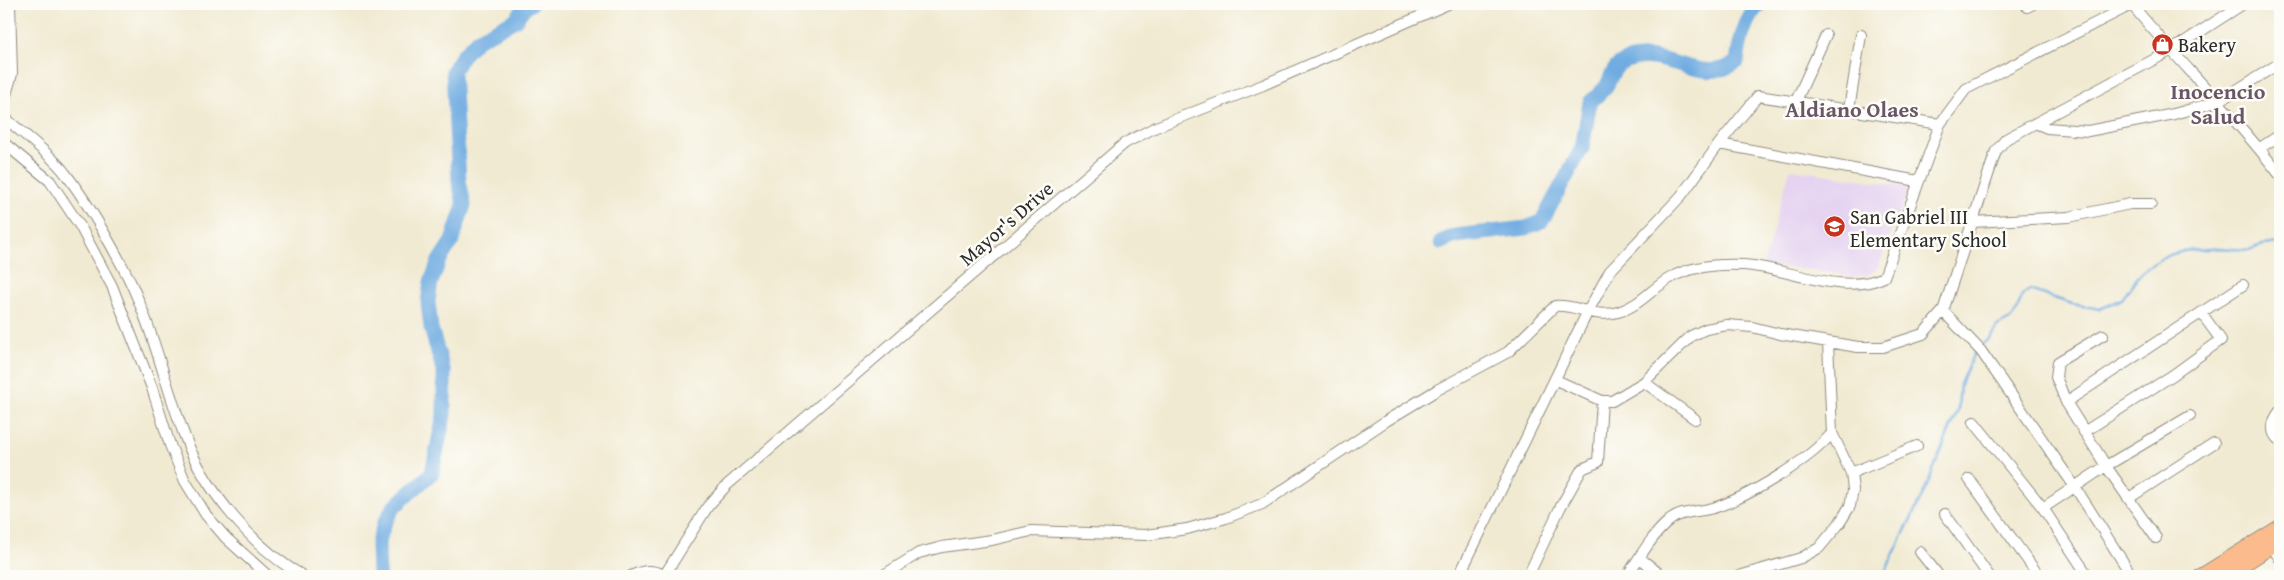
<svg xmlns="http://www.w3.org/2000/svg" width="2284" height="580" font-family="'Gentium Book Plus',serif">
<rect width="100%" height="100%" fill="#fdfcf7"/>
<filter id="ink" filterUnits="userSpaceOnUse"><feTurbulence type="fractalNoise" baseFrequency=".02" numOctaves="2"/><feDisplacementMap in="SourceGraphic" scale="10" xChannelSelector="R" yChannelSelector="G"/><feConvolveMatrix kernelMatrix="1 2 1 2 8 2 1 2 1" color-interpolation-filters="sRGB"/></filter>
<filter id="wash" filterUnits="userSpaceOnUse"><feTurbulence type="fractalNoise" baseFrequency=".0096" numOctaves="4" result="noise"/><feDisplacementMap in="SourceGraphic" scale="20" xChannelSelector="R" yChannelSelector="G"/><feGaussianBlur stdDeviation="1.12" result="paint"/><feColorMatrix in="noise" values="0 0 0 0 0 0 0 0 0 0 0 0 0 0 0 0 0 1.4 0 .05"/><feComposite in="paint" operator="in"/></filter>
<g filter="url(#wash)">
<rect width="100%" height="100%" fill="#f1ead2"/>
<path fill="#e5d3f1" d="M 1790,169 L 1909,187 L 1878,268 L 1868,275 L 1853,277 L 1806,269 L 1763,266 Z"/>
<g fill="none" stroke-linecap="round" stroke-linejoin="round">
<path stroke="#6face1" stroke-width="2.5" d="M 1979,347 L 1991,337 L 1997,326 L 2010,319 L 2017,311 L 2022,295 L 2030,290 L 2072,304 L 2100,309 L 2122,299 L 2138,277 L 2149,266 L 2169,255 L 2184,251 L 2219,248 L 2249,250 L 2262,245 L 2280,243
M 1883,576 L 1925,490 L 1958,410 L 1960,384 L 1975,351"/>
<path stroke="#6face1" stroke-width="15" d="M 1441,242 L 1455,236 L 1526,228 L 1542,221 L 1582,148 L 1590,102 C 1596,97 1602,92 1607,85 C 1611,78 1613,67 1622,63 C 1663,42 1699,89 1737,62 C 1740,41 1744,19 1760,4
M 379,576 L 378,544 L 384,524 L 393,508 L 432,473 L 444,415 L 444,373 L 431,328 L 428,302 L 431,282 L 439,261 L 452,241 L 464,205 L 459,181 L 453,71 L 463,55 L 477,40 L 515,20 L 525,7 L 531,4"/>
</g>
</g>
<g filter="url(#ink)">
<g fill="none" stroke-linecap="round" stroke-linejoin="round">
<defs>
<path id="minor" d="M 2132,5 C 2180,63 2234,115 2280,175
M 2027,7 L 2033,4
M 4,101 L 12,74 L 10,4
M 1796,101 L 1826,35
M 1849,109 L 1861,35
M 4,117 C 22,133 51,154 65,173 C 89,204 110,242 128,277 C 153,328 165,385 185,437 C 205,490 254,549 303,576
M 2035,123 L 2047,128 L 2088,131 L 2174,114 L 2219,101 L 2280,63
M 4,143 L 50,181 L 80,226 L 112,286 L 152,388 L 170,445 L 185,481 L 206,515 L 226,538 L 268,576
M 1719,144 L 1918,181
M 2260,148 L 2280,135
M 1972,222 L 2069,217 L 2130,204 L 2151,204
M 1943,311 L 1981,351 L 2075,487 L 2132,576
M 1556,380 L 1602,401 L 1612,401 L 1644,382 L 1691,336 L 1706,329 L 1727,325 L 1752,327 L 1780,334 L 1858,347 L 1883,347 L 1923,334 L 1943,311 L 1996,151 L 2006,139 L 2170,51 L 2243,4
M 1644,382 L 1695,419
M 2066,402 L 2056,377 L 2058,362 L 2103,335
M 2280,411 C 2272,421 2269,432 2280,441
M 1974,422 L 2043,508 L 2088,576
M 2084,432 L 2173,375 L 2221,340 L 2202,314
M 1851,473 L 1917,446
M 1969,479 L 2039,576
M 2129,498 L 2214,443
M 2043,508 L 2106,466 L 2190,416
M 1945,514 L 1989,576
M 2156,538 L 2106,466 L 2066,402 L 2243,285
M 2275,545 L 2276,553 L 2280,559
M 1920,552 L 1939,576
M 1640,558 L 1662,576
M 631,576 C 644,570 651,569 664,575
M 664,576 L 708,506 L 727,485 L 1125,143 L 1156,127 L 1263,85 L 1448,4
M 882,576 L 919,553 L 942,547 L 992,540 L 1031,531 L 1146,535 L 1187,529 L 1226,518 L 1262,504 L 1386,421 L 1437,390 L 1508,352 L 1555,306 C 1577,304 1594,319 1618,312 C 1640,306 1653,287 1672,277 C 1692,266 1720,264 1743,265 C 1786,267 1842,297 1884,277 L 1940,124 L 1966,89 L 2133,4
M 1459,576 L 1587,313 L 1610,271 L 1681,196 L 1719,144 L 1758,96 L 1940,124
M 1528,576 L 1560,508 L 1582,469 L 1598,462 L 1602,401
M 1627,576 C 1640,557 1652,535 1669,521 C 1680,511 1699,512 1713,508 C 1747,498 1810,460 1832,433
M 1739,576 L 1801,558 L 1819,548 L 1839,524 L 1850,506 L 1853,490 L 1851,473 L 1832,433 L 1828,342"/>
<path id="major" d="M 2201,576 L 2280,527
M 2225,576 L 2280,541"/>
</defs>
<use href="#minor" stroke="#8e8a7e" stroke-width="12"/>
<use href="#major" stroke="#8e8a7e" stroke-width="16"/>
<use href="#minor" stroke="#fff" stroke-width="10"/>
<use href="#major" stroke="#fbbb8c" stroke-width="14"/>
</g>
</g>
<defs>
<symbol id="shop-disc" viewBox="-11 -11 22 22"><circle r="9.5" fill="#c8321e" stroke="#fdfcf7"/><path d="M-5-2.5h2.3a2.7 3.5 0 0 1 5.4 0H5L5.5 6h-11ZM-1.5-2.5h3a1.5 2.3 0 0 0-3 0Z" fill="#fff"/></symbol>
<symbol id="school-disc" viewBox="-11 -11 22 22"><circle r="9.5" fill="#c8321e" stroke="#fdfcf7"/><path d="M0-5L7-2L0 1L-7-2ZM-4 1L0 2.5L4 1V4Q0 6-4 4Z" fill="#fff"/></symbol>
</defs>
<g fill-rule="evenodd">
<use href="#shop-disc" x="2150" y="32" width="25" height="25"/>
<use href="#school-disc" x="1822" y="214" width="25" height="25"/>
</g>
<g text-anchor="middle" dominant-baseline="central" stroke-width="5" stroke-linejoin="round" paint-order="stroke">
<g font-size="20" fill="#2b2b2b" stroke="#fdfcf7" text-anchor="start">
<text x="2178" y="44">Bakery</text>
<text x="1850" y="216">San Gabriel III<tspan x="1850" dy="23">Elementary School</tspan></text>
</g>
<g font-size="20" fill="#2b2b2b" stroke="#fdfcf7">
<text transform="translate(1006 223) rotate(-41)">Mayor's Drive</text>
</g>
<g font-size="22" font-weight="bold" fill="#695667" stroke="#fdfcf7">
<text x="2218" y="91">Inocencio<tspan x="2218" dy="25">Salud</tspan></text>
<text x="1852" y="109">Aldiano Olaes</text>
</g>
</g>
<rect width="2284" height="580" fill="none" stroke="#fdfcf7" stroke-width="20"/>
</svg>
